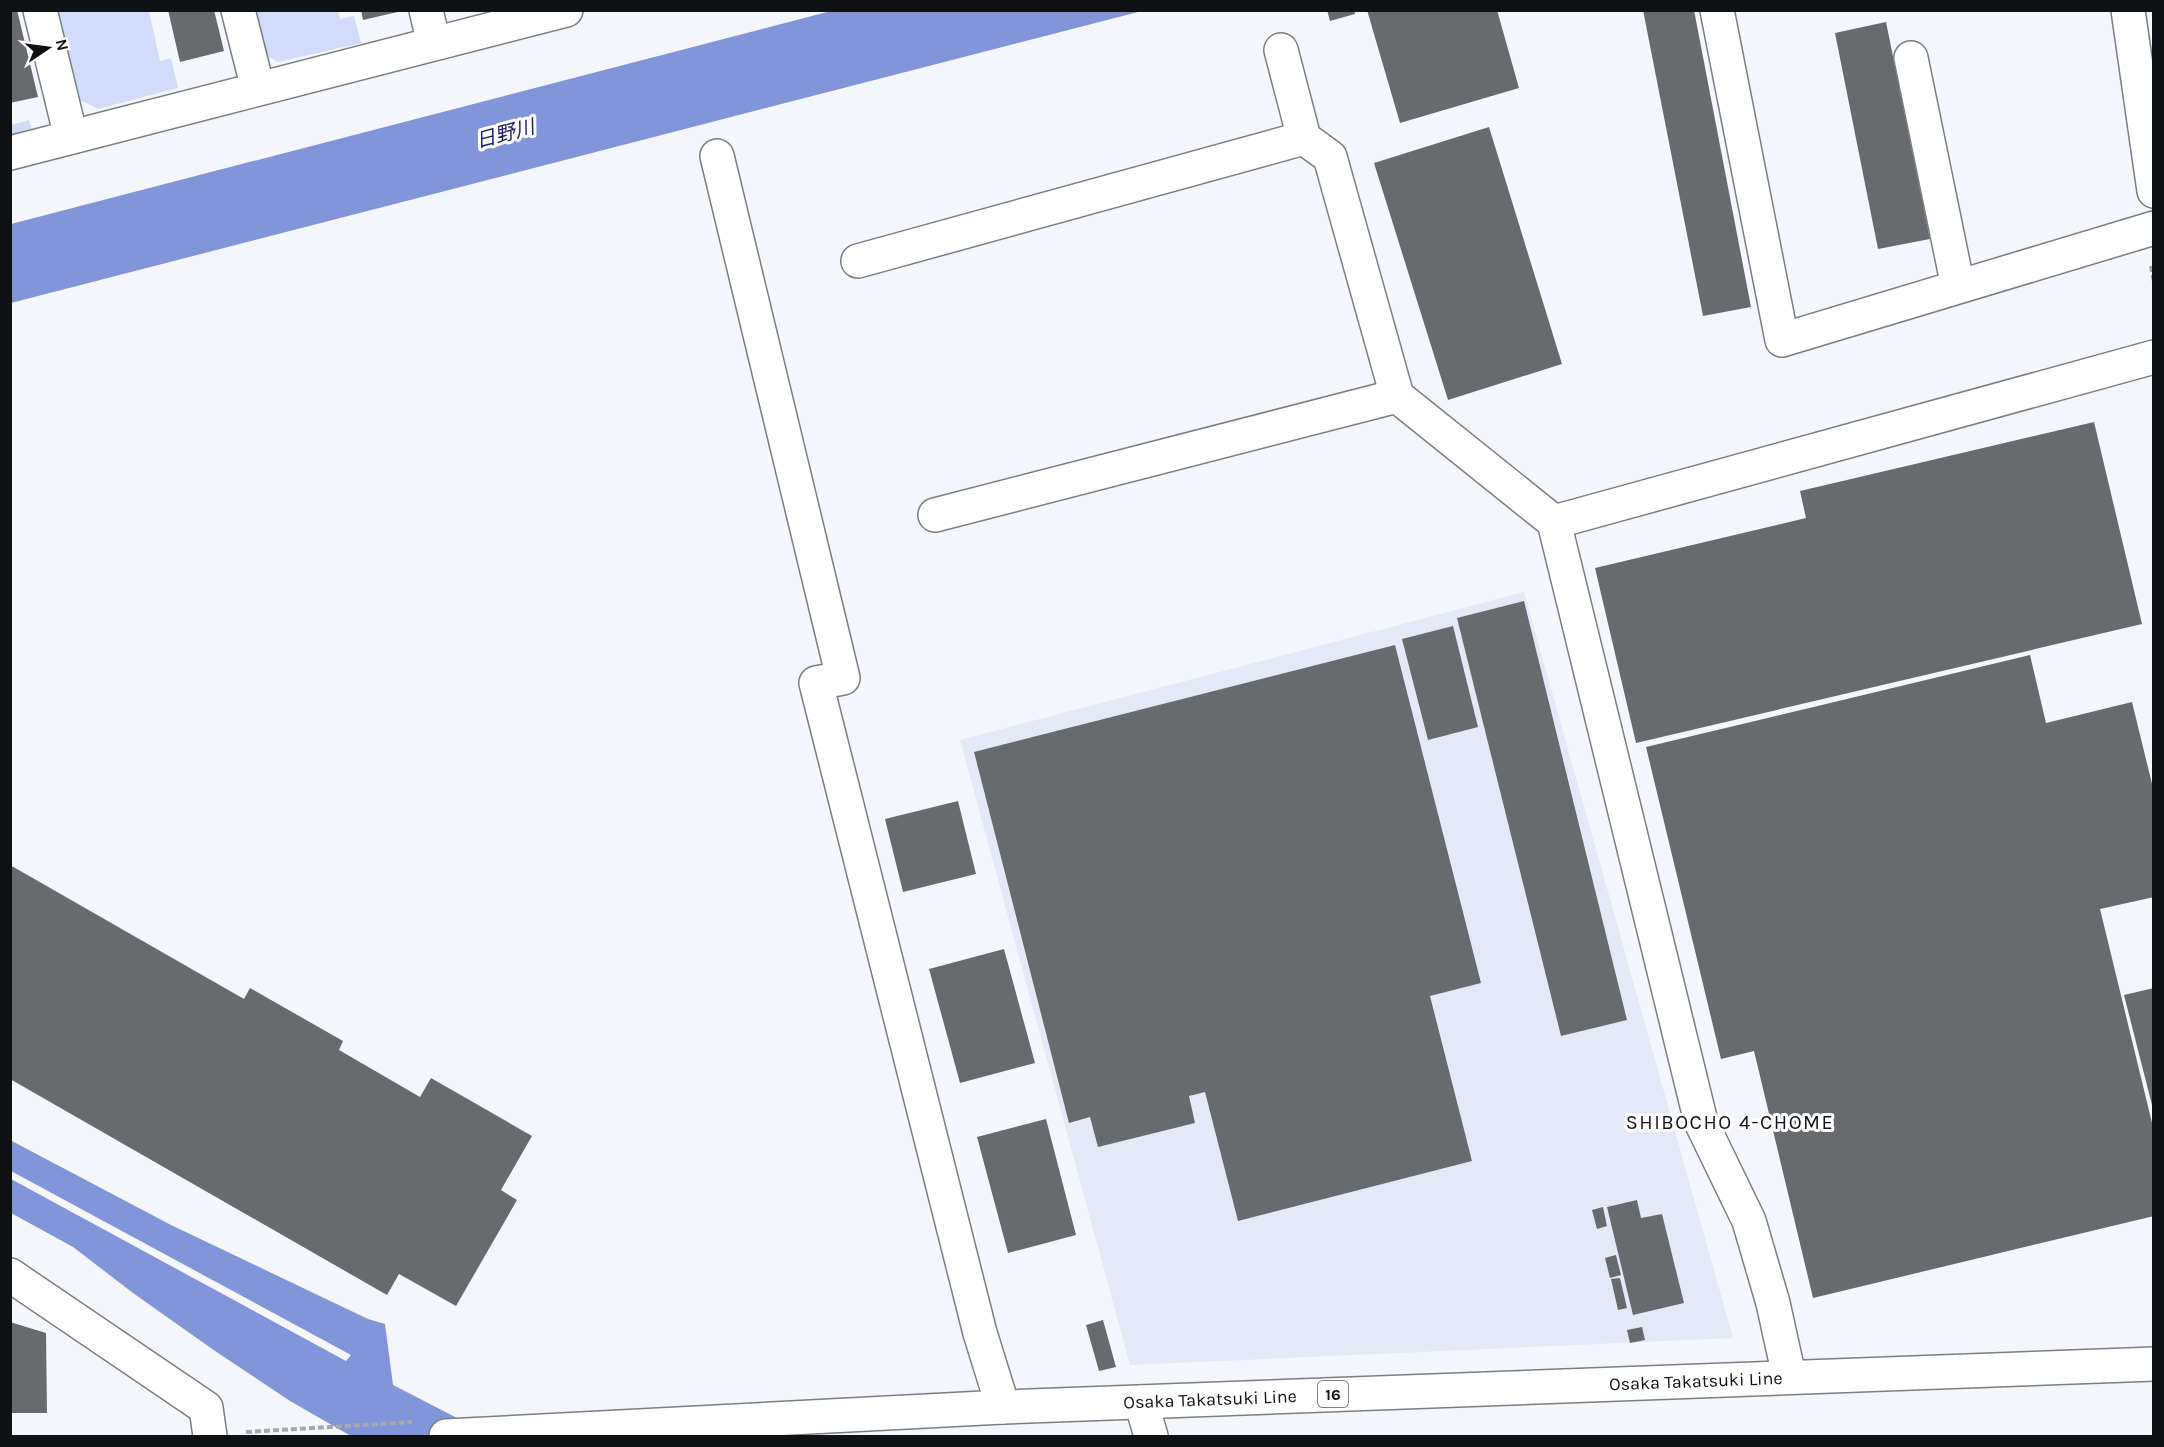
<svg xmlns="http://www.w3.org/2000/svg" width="2164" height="1447" font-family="Karla,'Noto Sans JP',sans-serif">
<rect width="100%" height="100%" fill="#f4f6fb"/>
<path fill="#e5e9f6" d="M 1524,592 L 1733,1338 L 1130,1365 L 960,740 Z"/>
<path fill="#d2dbf8" d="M 56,11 L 149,11 L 160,61 L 171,58 L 178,88 L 98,109 L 78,99 Z
M 250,11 L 338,11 L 340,19 L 354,16 L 361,43 L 278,62 L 261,52 Z
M 29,120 L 32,130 L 11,135 L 11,125 Z"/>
<path fill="#8395d9" d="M 831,11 L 1142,11 L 11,303 L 11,224 Z
M 10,1140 L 171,1225 L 368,1319 L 385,1324 L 393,1385 L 492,1436 L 351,1436 L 290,1401 L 215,1351 L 133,1293 L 73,1247 L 11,1213 L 11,1179 L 346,1361 L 351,1355 L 11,1171 Z"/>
<path fill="#686a6e" d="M 10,10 L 17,10 L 38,97 L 10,103 Z
M 168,10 L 214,10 L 224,51 L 180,62 Z
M 361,10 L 402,10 L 402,11 L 363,20 Z
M 1327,10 L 1354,10 L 1355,14 L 1330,21 Z
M 1367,10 L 1497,10 L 1519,88 L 1400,123 Z
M 1643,10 L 1694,10 L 1751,307 L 1703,316 Z
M 1886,22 L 1930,239 L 1878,249 L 1835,33 Z
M 1489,127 L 1562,364 L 1448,400 L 1374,163 Z
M 2094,422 L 2142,624 L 1636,743 L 1595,568 L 1806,518 L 1800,491 Z
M 1524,601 L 1627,1020 L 1561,1036 L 1457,618 Z
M 1453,626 L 1478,727 L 1428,740 L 1402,639 Z
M 1395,645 L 1481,983 L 1430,996 L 1472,1161 L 1238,1221 L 1205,1092 L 1189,1096 L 1195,1123 L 1098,1147 L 1090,1117 L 1069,1123 L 974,752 Z
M 2030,655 L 2046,723 L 2132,702 L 2154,792 L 2154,897 L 2100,909 L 2154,1131 L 2154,1216 L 1813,1298 L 1754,1051 L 1721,1059 L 1646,747 Z
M 958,801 L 976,874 L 903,892 L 885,819 Z
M 10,865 L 244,999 L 250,988 L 343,1041 L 339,1050 L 420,1097 L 431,1078 L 532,1136 L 501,1190 L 517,1200 L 456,1306 L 399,1274 L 387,1295 L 10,1079 Z
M 1004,949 L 1035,1063 L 960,1083 L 929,969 Z
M 2154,988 L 2154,1109 L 2153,1109 L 2124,995 Z
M 1046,1119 L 1076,1235 L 1008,1253 L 977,1137 Z
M 1637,1200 L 1641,1218 L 1662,1214 L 1684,1303 L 1633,1315 L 1607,1207 Z
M 1603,1207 L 1607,1226 L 1597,1229 L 1592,1210 Z
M 1616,1255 L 1621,1275 L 1610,1278 L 1605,1258 Z
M 1620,1278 L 1627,1308 L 1618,1310 L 1611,1279 Z
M 1103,1320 L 1116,1367 L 1099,1371 L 1086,1325 Z
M 10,1322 L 46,1333 L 47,1413 L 10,1413 Z
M 1642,1327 L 1645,1340 L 1630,1343 L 1627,1330 Z"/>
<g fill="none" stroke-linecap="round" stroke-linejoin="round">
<defs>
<path id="minor" d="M 40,10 L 71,137
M 238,10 L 258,89
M 426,10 L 434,44
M 1717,10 L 1782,340 L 2154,228
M 2128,10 L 2154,191
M 1281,50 L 1304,138 L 1330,157 L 1397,396 L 1554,522
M 1911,58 L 1958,287
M 10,153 L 566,10
M 717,156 L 843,678 L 816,683 L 980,1333 L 1003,1407
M 858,261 L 1304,138
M 935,515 L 1397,396
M 10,1275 L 206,1408 L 210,1436
M 1789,1376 L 1773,1303 L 1749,1221 L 1701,1122 L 1554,522 L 2154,357
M 1141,1402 L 1151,1436"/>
<g id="major">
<path id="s1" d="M 446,1436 L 1003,1407 L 2154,1364"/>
</g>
</defs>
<use href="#minor" stroke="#7b7d82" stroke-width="36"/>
<use href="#major" stroke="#7b7d82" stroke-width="36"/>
<path stroke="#a6a8ac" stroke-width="4" stroke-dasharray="6 3" stroke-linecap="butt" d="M 2151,266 L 2154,282
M 246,1432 L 412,1422"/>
<use href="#minor" stroke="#fff" stroke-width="33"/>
<use href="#major" stroke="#fff" stroke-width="33"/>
</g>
<g text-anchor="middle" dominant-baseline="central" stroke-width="6" stroke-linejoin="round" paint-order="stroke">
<rect fill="#fff" stroke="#58585a" stroke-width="1.5" x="1318" y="1381" width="30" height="26" rx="4.5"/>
<g font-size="16" font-weight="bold" fill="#101113">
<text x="1333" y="1394">16</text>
</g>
<g font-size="18" fill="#101113" stroke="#fff">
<text stroke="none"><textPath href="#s1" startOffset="1251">Osaka Takatsuki Line</textPath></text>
<text stroke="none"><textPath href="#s1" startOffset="765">Osaka Takatsuki Line</textPath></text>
</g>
<g font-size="20" font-style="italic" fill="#191e6c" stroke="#fff">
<text transform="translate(505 134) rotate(-15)">日野川</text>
</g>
<g font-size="20" letter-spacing="1.5" fill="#101113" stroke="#fff">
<text x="1730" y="1122">SHIBOCHO 4-CHOME</text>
</g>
</g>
<rect width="2164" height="1447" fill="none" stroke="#101113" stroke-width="24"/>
<g transform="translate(48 48) rotate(77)" stroke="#ffffff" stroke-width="4.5" paint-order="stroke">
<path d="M0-4.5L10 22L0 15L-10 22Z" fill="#101113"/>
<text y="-9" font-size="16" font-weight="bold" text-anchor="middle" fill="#101113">N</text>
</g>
</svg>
